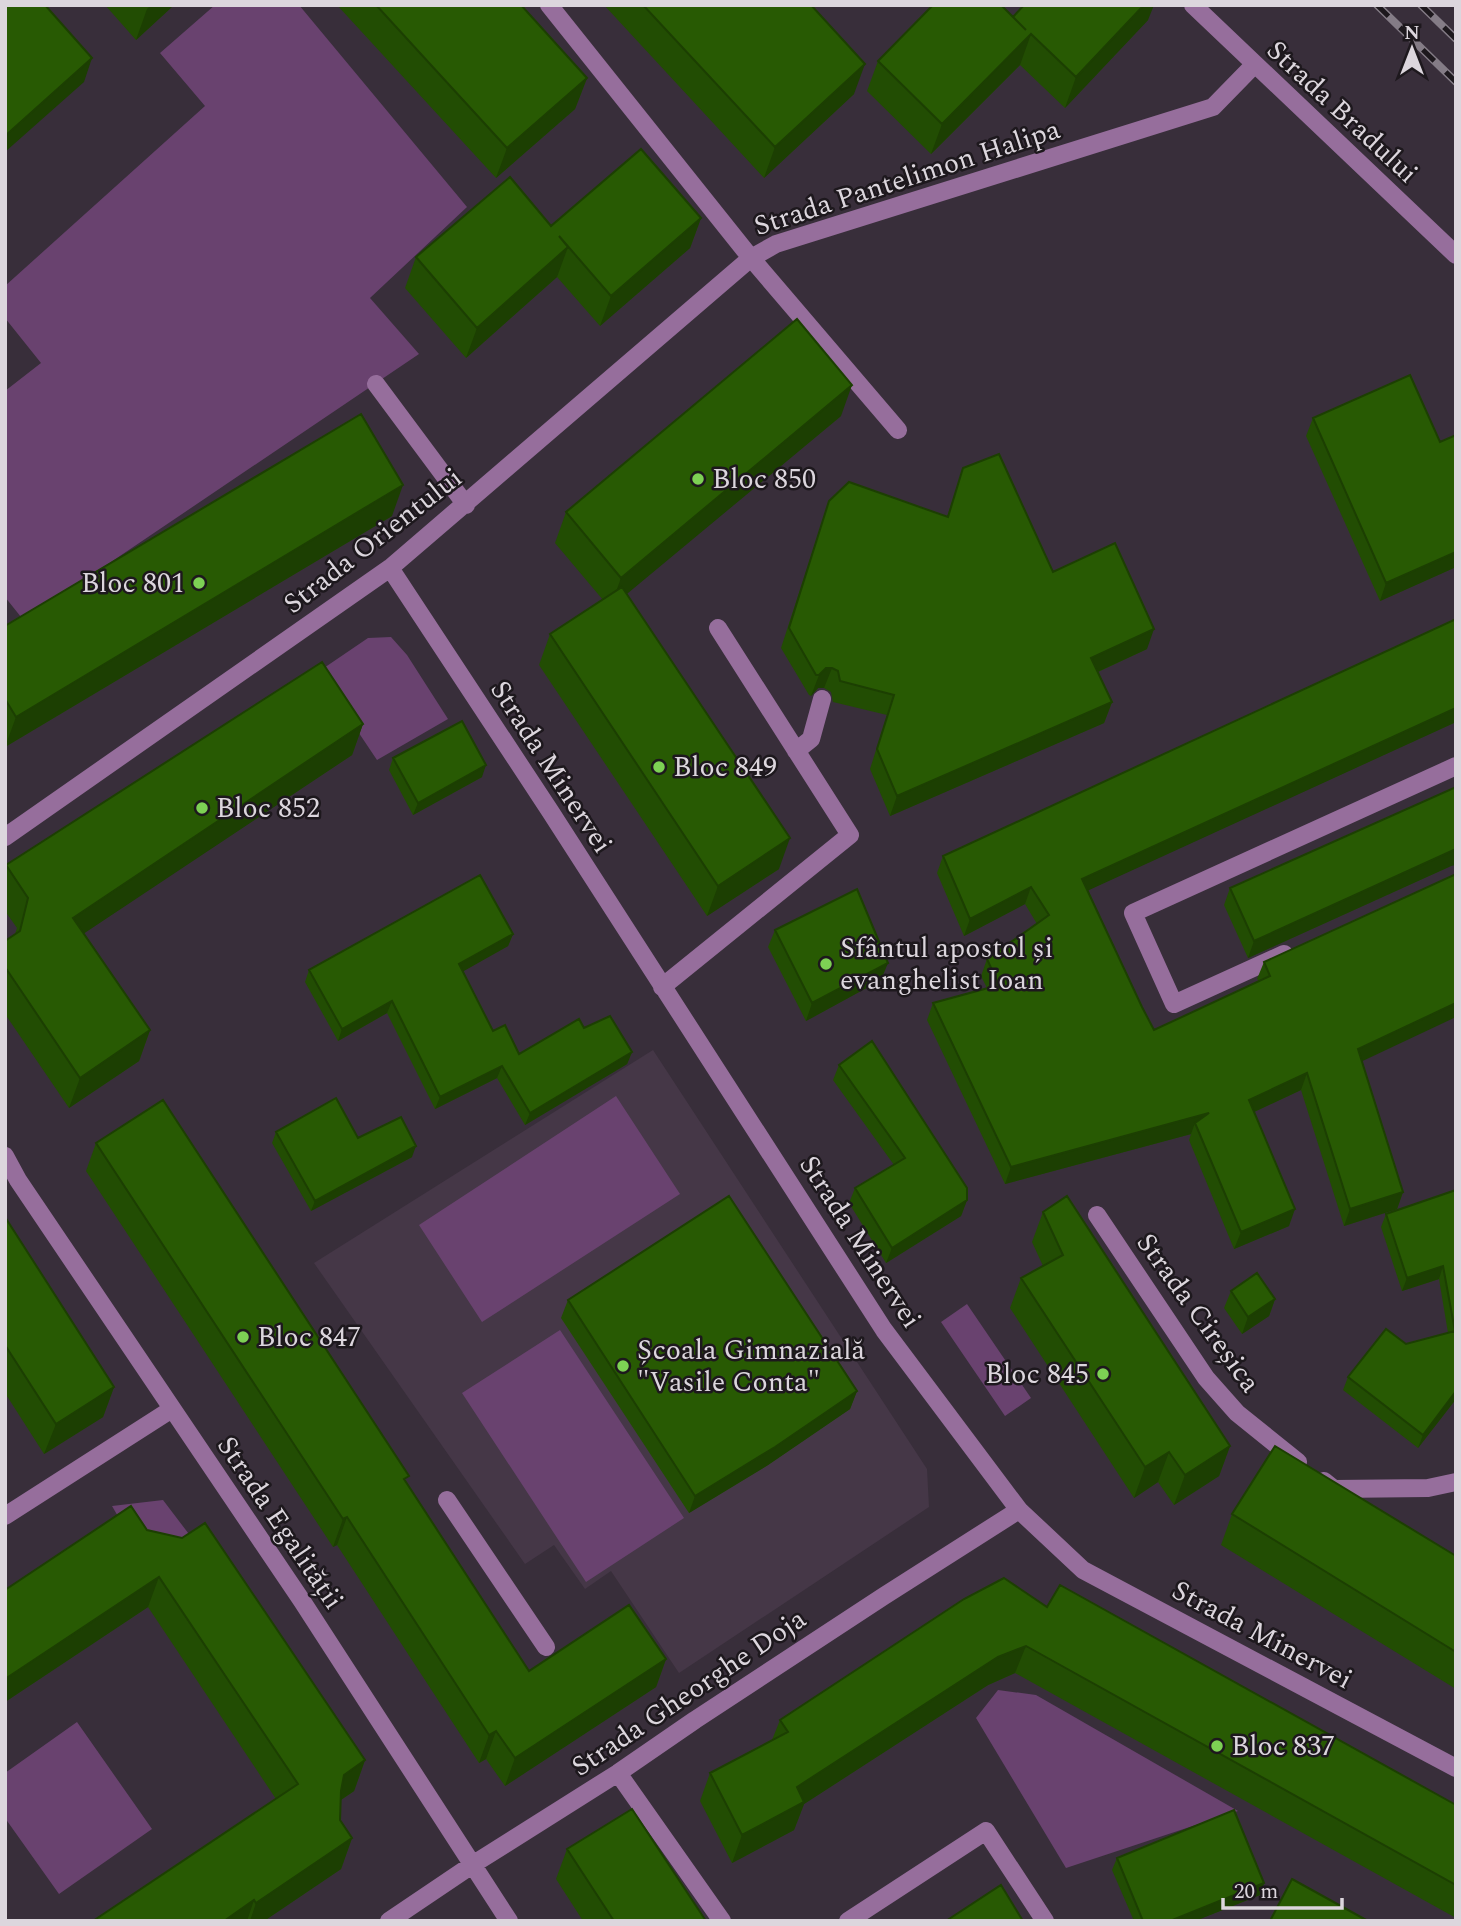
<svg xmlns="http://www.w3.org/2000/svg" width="1461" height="1926" font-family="Spectral,serif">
<rect width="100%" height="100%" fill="#382e3a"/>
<path fill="#453747" d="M 653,1050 L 927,1469 L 929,1507 L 679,1673 L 611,1571 L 585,1589 L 554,1545 L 525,1564 L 314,1263 Z"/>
<path fill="#69426f" d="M 215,5 L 299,5 L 467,207 L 370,298 L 419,354 L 111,562 L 21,617 L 5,597 L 5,391 L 41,363 L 5,318 L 5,286 L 205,106 L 160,53 Z
M 391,637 L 407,655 L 448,719 L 377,760 L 318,672 L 368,638 Z
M 616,1096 L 680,1194 L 482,1322 L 419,1225 Z
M 967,1304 L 1031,1398 L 1005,1416 L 941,1322 Z
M 560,1330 L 684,1518 L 586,1582 L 462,1393 Z
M 163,1500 L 198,1546 L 141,1556 L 112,1506 Z
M 998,1690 L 1036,1695 L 1238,1811 L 1066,1868 L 976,1718 Z
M 77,1722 L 152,1829 L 59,1894 L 5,1818 L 5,1773 Z"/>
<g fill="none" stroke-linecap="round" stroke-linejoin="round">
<path stroke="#966e9c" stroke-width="18" d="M 549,5 L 751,258 L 898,430
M 1193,5 L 1456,255
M 376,384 L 466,505
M 390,568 L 550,811 L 884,1330 L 1019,1510 L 1083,1570 L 1456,1768
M 796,751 L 811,739 L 822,699
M 5,837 L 390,568 L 751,258 L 776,244 L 1213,107 L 1254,65
M 1284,954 L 1174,1004 L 1133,913 L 1456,766
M 662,987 L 850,835 L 718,628
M 5,1156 L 18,1180 L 302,1601 L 509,1921
M 1097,1215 L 1206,1378 L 1237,1413 L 1298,1462
M 1324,1481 L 1334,1489 L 1428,1488 L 1456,1482
M 447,1500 L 546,1647
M 5,1516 L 172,1409
M 618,1773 L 722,1921
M 389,1921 L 472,1865 L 618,1773 L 695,1720 L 884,1596 L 1019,1510
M 848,1921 L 986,1831 L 1045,1921"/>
<defs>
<path id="rail" d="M 1377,5 L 1456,82
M 1421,5 L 1456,39"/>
</defs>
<use href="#rail" stroke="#847c86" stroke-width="8"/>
<use href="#rail" stroke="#1d181d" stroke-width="5" stroke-dasharray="16" stroke-linecap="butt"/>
</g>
<path fill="#224d03" d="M 105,5 L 174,5 L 136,40 Z
M 337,5 L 521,5 L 587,78 L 575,109 L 496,178 Z
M 604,5 L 811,5 L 854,94 L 764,178 Z
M 1013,17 L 1148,20 L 1065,108 L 1020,65 L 931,154 L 867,91 L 878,61 Z
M 701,218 L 690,248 L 600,326 L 557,277 L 466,358 L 405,288 L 416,257 L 551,226 Z
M 841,416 L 626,594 L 779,869 L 707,916 L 539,665 L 550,634 L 603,600 L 555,543 L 566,512 Z
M 1313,418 L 1440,442 L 1456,435 L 1456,567 L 1380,601 L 1306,436 Z
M 963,468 L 1053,572 L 1147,649 L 1098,672 L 1112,702 L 1104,723 L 890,816 L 870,769 L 887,715 L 833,702 L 831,692 L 824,688 L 818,688 L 811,696 L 809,695 L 781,648 L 829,501 L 947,517 Z
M 392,516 L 5,747 L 5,626 Z
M 1456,619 L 1456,722 L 1088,890 L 1142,1007 L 1154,1030 L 1259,981 L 1257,979 L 1264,962 L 1362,1061 L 1403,1192 L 1397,1209 L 1344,1226 L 1301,1090 L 1254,1112 L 1289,1226 L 1234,1249 L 1189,1140 L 1191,1134 L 1005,1184 L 927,1020 L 933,1003 L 987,988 L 981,976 L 987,959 L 1037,924 L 1025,904 L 964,936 L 937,873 L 943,856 Z
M 363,724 L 352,755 L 84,933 L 150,1030 L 139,1061 L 69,1108 L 5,1014 L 5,941 L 15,934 L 17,928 L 5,911 L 6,865 Z
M 393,758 L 482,777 L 413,815 L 389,770 Z
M 1451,866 L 1248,958 L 1224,905 L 1230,888 Z
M 775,930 L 881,980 L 806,1021 L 768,947 Z
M 513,934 L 508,946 L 463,971 L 493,1031 L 519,1054 L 584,1028 L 632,1052 L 627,1064 L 525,1125 L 497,1078 L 435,1109 L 387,1013 L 338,1041 L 305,982 L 309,970 Z
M 839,1065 L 967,1200 L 961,1216 L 886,1263 L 849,1203 L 855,1188 L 894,1165 L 833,1080 Z
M 276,1132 L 358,1138 L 412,1157 L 311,1211 L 272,1143 Z
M 96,1143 L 407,1483 L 529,1671 L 666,1659 L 656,1687 L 505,1786 L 486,1759 L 479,1763 L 337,1545 L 333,1547 L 86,1171 Z
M 1456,1190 L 1456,1399 L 1418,1448 L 1343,1390 L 1348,1377 L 1406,1344 L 1448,1333 L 1439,1279 L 1402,1291 L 1381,1227 L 1386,1214 Z
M 1043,1212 L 1230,1446 L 1219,1476 L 1174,1505 L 1158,1482 L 1134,1498 L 1010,1308 L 1021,1278 L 1043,1266 L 1032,1242 Z
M 5,1217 L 114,1387 L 103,1417 L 44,1454 L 5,1393 Z
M 1231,1291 L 1275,1299 L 1269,1316 L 1242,1334 L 1224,1308 Z
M 568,1300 L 857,1391 L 850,1409 L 768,1465 L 689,1513 L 561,1318 Z
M 1232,1514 L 1456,1556 L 1456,1689 L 1221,1545 Z
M 147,1530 L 365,1760 L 354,1791 L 341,1800 L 340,1820 L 352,1838 L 341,1869 L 264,1921 L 93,1921 L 276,1799 L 148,1607 L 5,1702 L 5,1590 Z
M 1047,1607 L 1456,1805 L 1456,1918 L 1015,1673 L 988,1685 L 804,1804 L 794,1830 L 732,1863 L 700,1801 L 710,1773 L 772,1740 L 780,1720 Z
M 567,1849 L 706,1921 L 583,1921 L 556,1879 Z
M 1117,1858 L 1264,1883 L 1260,1895 L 1195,1921 L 1134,1921 L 1112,1870 Z"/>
<path fill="#1c3f02" d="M 151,5 L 174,5 L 136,40 L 147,9 Z
M 1144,5 L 1154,5 L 1148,20 L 1065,108 L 1076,77 Z
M 1031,34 L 1020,65 L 931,154 L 942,124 Z
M 92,58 L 84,82 L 5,152 L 5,136 Z
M 865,64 L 854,94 L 764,178 L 775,147 Z
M 587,78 L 575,109 L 496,178 L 507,148 Z
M 701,218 L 690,248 L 600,326 L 611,296 Z
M 568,247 L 557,277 L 466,358 L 477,328 Z
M 852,385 L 841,416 L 610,608 L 621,578 Z
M 403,485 L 392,516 L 5,747 L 16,717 Z
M 1456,552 L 1456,567 L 1380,601 L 1386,583 Z
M 1154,629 L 1147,649 L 1084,678 L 1091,658 Z
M 826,668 L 832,668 L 824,688 L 818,688 L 811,696 L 819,675 Z
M 1112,702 L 1104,723 L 890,816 L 897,796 Z
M 1456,708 L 1456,722 L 1076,896 L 1082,879 Z
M 363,724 L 352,755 L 62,948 L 73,918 Z
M 486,765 L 482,777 L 413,815 L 418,803 Z
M 790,838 L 779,869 L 707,916 L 718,886 Z
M 1456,849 L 1456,865 L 1451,866 L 1248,958 L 1254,941 Z
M 1031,887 L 1025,904 L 964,936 L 970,919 Z
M 513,934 L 508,946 L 455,976 L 459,964 Z
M 888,963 L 881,980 L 806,1021 L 812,1003 Z
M 392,1001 L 387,1013 L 338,1041 L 342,1029 Z
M 1456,1003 L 1456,1017 L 1352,1066 L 1358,1049 Z
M 150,1030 L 139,1061 L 69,1108 L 80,1078 Z
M 632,1052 L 627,1064 L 525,1125 L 530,1113 Z
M 502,1066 L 497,1078 L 435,1109 L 440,1097 Z
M 1307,1073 L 1301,1090 L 1243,1117 L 1249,1100 Z
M 1209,1113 L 1195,1123 L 1191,1134 L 1005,1184 L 1011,1167 Z
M 416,1146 L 412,1157 L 311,1211 L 315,1201 Z
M 1403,1192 L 1397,1209 L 1344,1226 L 1350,1209 Z
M 967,1200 L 961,1216 L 886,1263 L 892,1248 Z
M 1295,1209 L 1289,1226 L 1234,1249 L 1241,1232 Z
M 1443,1266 L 1439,1279 L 1402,1291 L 1407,1278 Z
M 1275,1299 L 1269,1316 L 1242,1334 L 1248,1317 Z
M 114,1387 L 103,1417 L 44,1454 L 56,1424 Z
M 857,1391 L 850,1409 L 768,1465 L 689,1513 L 695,1496 Z
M 1456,1391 L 1456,1399 L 1418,1448 L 1423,1435 Z
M 1230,1446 L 1219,1476 L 1174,1505 L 1185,1475 Z
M 1169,1452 L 1158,1482 L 1134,1498 L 1145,1467 Z
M 347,1517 L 337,1545 L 333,1547 L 343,1519 Z
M 159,1577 L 148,1607 L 5,1702 L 5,1679 Z
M 1026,1646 L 1015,1673 L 988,1685 L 804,1804 L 794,1830 L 732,1863 L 742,1835 L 797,1787 L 998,1657 Z
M 666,1659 L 656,1687 L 505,1786 L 515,1758 Z
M 496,1731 L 486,1759 L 479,1763 L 489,1735 Z
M 365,1760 L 354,1791 L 333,1805 L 344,1775 Z
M 352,1838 L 341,1869 L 264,1921 L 250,1921 L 256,1903 Z
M 1264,1883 L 1260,1895 L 1195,1921 L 1170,1921 Z
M 254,1900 L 247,1921 L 224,1921 Z"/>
<path fill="#285a03" stroke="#1c3f02" stroke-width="2" d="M 5,5 L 45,5 L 92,58 L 5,136 Z
M 376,5 L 521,5 L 587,78 L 507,148 Z
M 643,5 L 811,5 L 865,64 L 775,147 Z
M 933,5 L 1001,5 L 1026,30 L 1013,17 L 1024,5 L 1144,5 L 1076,77 L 1031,34 L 942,124 L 878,61 Z
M 641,149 L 701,218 L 611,296 L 559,236 L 568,247 L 477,328 L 416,257 L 510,177 L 551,226 Z
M 797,319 L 852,385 L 621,578 L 566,512 Z
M 1410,375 L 1440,442 L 1456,435 L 1456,552 L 1386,583 L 1313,418 Z
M 361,414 L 403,485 L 16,717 L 5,699 L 5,626 Z
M 999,454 L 1053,572 L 1115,543 L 1154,629 L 1091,658 L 1112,702 L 897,796 L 877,749 L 894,695 L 840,681 L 838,671 L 832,668 L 826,668 L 819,675 L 816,675 L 789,628 L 829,501 L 849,482 L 948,517 L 963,468 Z
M 622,587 L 790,838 L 718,886 L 550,634 Z
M 1456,619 L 1456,708 L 1082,879 L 1142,1007 L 1154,1030 L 1270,976 L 1264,962 L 1456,874 L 1456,1003 L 1358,1049 L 1403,1192 L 1350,1209 L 1307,1073 L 1249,1100 L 1295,1209 L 1241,1232 L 1195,1123 L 1209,1113 L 1011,1167 L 933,1003 L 999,985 L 987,959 L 1049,915 L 1031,887 L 970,919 L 943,856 Z
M 322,662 L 363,724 L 73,918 L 150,1030 L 80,1078 L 5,967 L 5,941 L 20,931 L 28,898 L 6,865 Z
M 462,721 L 486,765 L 418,803 L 393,758 Z
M 1456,787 L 1456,849 L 1254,941 L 1230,888 Z
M 480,875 L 513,934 L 459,964 L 493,1031 L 505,1025 L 519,1054 L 579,1019 L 584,1028 L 610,1016 L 632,1052 L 530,1113 L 502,1066 L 440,1097 L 392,1001 L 342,1029 L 309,970 Z
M 857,889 L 888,963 L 812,1003 L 775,930 Z
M 872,1041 L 967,1188 L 967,1200 L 892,1248 L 855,1188 L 905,1158 L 839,1065 Z
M 336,1098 L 358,1138 L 401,1117 L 416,1146 L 315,1201 L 276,1132 Z
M 163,1100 L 409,1476 L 404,1479 L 529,1671 L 629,1605 L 666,1659 L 515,1758 L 496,1731 L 489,1735 L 347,1517 L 343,1519 L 96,1143 Z
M 1456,1190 L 1456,1391 L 1423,1435 L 1348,1377 L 1386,1329 L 1406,1344 L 1455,1331 L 1443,1266 L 1407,1278 L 1386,1214 Z
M 729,1196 L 857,1391 L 775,1447 L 695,1496 L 568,1300 Z
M 1067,1196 L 1230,1446 L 1185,1475 L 1169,1452 L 1145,1467 L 1021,1278 L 1063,1255 L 1043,1212 Z
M 5,1217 L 114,1387 L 56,1424 L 5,1345 Z
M 1257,1273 L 1275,1299 L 1248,1317 L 1231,1291 Z
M 1275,1446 L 1456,1556 L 1456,1652 L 1232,1514 Z
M 131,1506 L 147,1530 L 169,1535 L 182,1538 L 205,1523 L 365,1760 L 344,1775 L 341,1791 L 340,1820 L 352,1838 L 256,1903 L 254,1900 L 224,1921 L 93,1921 L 298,1784 L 159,1577 L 5,1679 L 5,1590 Z
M 1004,1578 L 1047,1607 L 1060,1585 L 1456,1805 L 1456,1885 L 1026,1646 L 998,1657 L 797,1787 L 804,1802 L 742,1835 L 710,1773 L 788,1732 L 780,1720 L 964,1599 Z
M 632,1809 L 706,1921 L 614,1921 L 567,1849 Z
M 1234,1810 L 1264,1883 L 1170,1921 L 1143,1921 L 1117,1858 Z
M 1292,1879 L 1368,1921 L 1270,1921 Z
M 1001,1885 L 1023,1921 L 946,1921 Z"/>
<g fill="#7dd154" stroke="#1d181d" stroke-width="2.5">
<circle cx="698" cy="479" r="7"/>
<circle cx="199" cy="583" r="7"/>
<circle cx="659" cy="767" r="7"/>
<circle cx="202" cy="808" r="7"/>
<circle cx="826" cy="964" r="7"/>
<circle cx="243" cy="1337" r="7"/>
<circle cx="623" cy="1366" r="7"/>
<circle cx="1103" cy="1374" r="7"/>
<circle cx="1217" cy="1746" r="7"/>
</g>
<g text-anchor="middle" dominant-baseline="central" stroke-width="5" stroke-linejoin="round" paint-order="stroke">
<g font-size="28" fill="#dcd6dd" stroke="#1d181d">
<text transform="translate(1342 112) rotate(43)">Strada Bradului</text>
<text transform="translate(907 178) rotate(-18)">Strada Pantelimon Halipa</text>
<text transform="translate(373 541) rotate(-38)">Strada Orientului</text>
<text transform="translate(551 767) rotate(57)">Strada Minervei</text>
<text transform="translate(860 1242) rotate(57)">Strada Minervei</text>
<text transform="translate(1198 1313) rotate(54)">Strada Cireșica</text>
<text transform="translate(280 1523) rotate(56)">Strada Egalității</text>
<text transform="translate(1262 1635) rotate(28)">Strada Minervei</text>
<text transform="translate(689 1693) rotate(-34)">Strada Gheorghe Doja</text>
</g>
<g font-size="28" fill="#dcd6dd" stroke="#1d181d" text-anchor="start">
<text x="712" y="479">Bloc 850</text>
<text x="185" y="583" text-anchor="end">Bloc 801</text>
<text x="673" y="767">Bloc 849</text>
<text x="216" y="808">Bloc 852</text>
<text x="840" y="948">Sfântul apostol și<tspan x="840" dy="32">evanghelist Ioan</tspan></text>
<text x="257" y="1337">Bloc 847</text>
<text x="637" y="1350">Școala Gimnazială<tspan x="637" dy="32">"Vasile Conta"</tspan></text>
<text x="1089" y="1374" text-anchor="end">Bloc 845</text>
<text x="1231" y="1746">Bloc 837</text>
</g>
</g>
<rect width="1461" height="1926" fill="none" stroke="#dcd6dd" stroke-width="14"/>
<g transform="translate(1412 49)" stroke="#1d181d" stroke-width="5" paint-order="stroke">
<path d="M0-5L12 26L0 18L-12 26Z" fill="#dcd6dd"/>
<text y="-10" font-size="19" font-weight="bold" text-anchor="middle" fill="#dcd6dd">N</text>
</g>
<path d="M1223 1898v10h119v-10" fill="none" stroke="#dcd6dd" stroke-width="3.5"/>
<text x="1234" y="1898" font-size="21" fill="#dcd6dd" stroke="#1d181d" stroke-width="5" paint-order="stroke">20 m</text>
</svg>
